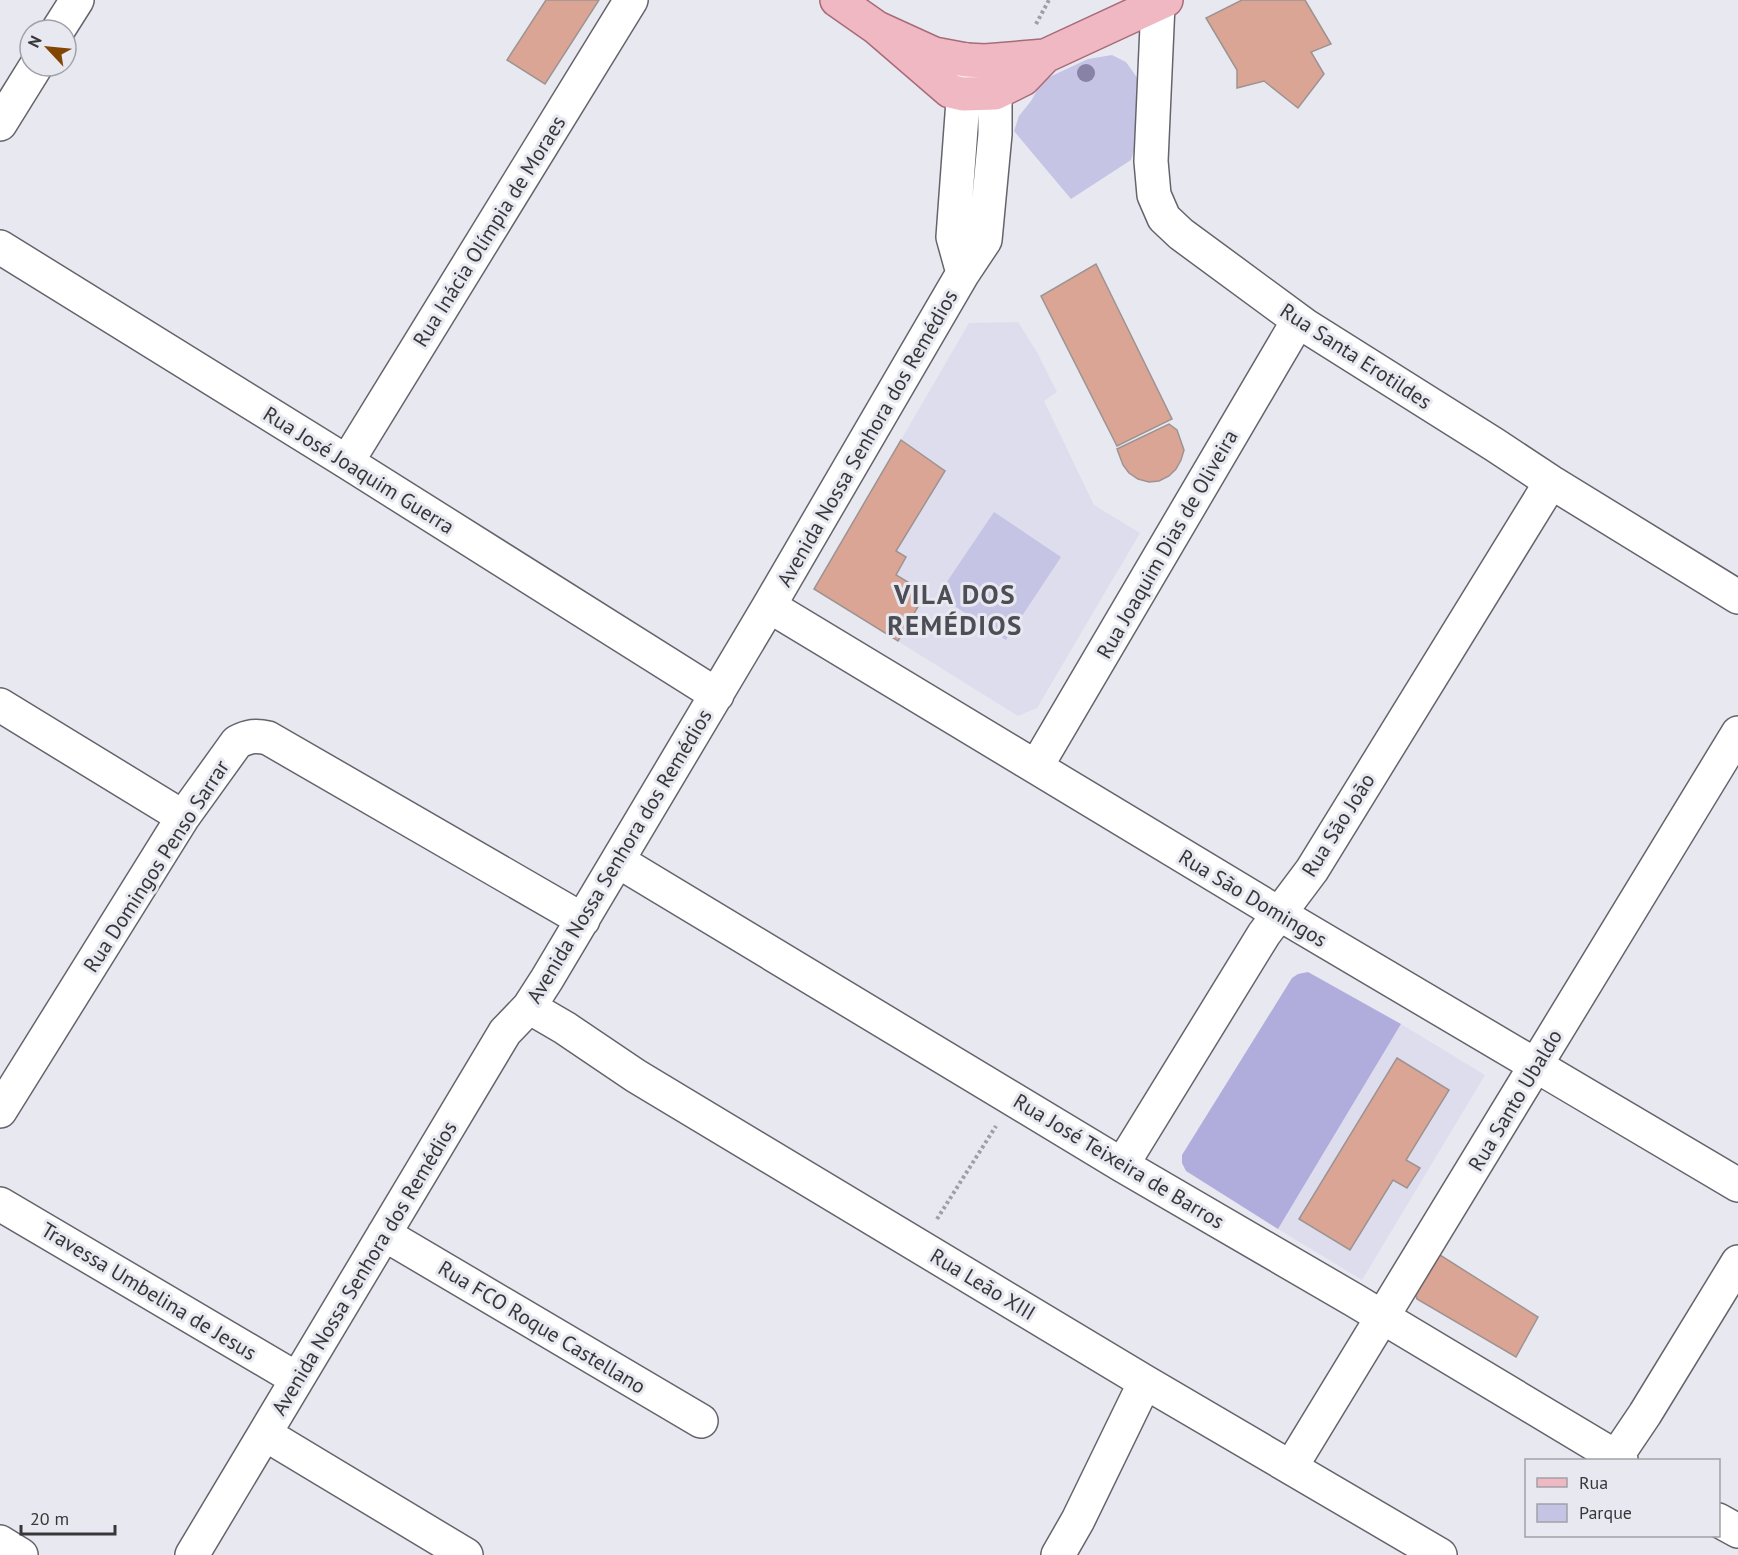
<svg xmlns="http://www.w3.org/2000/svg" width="1738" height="1555" font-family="'PT Sans',sans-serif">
<rect width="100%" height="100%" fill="#e8e8f1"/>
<path fill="#dddded" d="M 1018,322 L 1037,352 L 1057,392 L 1044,401 L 1094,505 L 1140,533 L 1037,708 L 1018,716 L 814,589 L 969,323 Z
M 1401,1024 L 1485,1075 L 1362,1280 L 1278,1229 Z"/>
<path fill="#c6c4e4" d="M 1112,55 L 1126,62 L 1145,89 L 1144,122 L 1131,160 L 1071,199 L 1014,131 L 1019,116 L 1031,101 L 1043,80 L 1088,59 Z
M 994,512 L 1061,557 L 1006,640 L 938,595 Z"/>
<path fill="#b0addd" d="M 1308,972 L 1401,1024 L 1278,1229 L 1186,1171 L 1182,1163 L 1182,1155 L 1292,978 L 1298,974 Z"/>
<path fill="#dba595" stroke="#9d9391" stroke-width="1.5" d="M 546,0 L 599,0 L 545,84 L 507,60 Z
M 1242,0 L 1305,0 L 1331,44 L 1311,52 L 1324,74 L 1298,108 L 1264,81 L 1237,88 L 1237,70 L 1206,18 Z
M 1096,264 L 1172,419 L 1117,446 L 1041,296 Z
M 1169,424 L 1177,430 L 1184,450 L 1181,460 L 1176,469 L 1169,476 L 1159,481 L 1149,482 L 1138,479 L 1129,473 L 1123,465 L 1117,449 Z
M 901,440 L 945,471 L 896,551 L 906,557 L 896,575 L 926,593 L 898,641 L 814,589 Z
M 1397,1058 L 1449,1090 L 1406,1160 L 1420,1168 L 1407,1188 L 1393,1180 L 1350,1250 L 1299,1219 Z
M 1432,1250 L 1538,1317 L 1516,1357 L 1417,1299 L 1412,1285 Z"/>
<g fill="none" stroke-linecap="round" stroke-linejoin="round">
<defs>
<path id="minor" d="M 1158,4 L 1151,161 L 1154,195 L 1164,218 L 1181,234 L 1306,326 L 1495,445 L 1551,482 L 1738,597
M 58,30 L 77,0
M 0,124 L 36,66
M 0,247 L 347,462 L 717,695
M 963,273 L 953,237 L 966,60
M 347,462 L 631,0
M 769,606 L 1278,913 L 1738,1185
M 0,705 L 183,817
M 1036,767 L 1298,321
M 618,861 L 1122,1165 L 1354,1300 L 1621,1460
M 529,1007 L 565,1028 L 636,1076 L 1145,1382 L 1440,1555
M 0,1111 L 183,817 L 237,742 C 249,736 256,735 268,738 L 583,920
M 1122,1165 L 1264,934 L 1312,870 L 1551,482
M 0,1204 L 297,1379
M 384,1234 L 701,1421
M 265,1434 L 466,1555
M 1616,1457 L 1645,1414 L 1738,1262
M 1291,1467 L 1738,733
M 1718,1520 L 1738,1531
M 0,1542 L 21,1555
M 192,1555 L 505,1032 L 529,1007 L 547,979 L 769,606 L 963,273 L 985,240 L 995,134 L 995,66
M 1058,1555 L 1078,1520 L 1145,1382"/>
<path id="major" d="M 837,0 L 877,28 L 934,54 L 966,60 L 985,61 L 1045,56
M 877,28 L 950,91 L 963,94 L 995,93 L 1023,79 L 1045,56 L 1166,0"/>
</defs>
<use href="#minor" stroke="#65646c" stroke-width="36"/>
<use href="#major" stroke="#a76c78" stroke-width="36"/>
<path stroke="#9e9ea5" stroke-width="4" stroke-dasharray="3 3" stroke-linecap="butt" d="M 1036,24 L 1049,0
M 937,1219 L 996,1126"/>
<use href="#minor" stroke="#fff" stroke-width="33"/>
<use href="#major" stroke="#efb8c2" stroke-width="33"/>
</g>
<circle fill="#8782a6" cx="1086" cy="73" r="9"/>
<g text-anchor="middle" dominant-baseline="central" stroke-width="6" stroke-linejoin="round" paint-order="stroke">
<g font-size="21" fill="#37373a" stroke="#e8e8f1">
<text transform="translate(489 231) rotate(-58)">Rua Inácia Olímpia de Moraes</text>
<text transform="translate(1356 356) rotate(33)">Rua Santa Erotildes</text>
<text transform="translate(867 438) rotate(-60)">Avenida Nossa Senhora dos Remédios</text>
<text transform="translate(359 470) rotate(32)">Rua José Joaquim Guerra</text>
<text transform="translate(1167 544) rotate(-60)">Rua Joaquim Dias de Oliveira</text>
<text transform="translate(1338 825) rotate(-58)">Rua São João</text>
<text transform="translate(619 856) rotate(-59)">Avenida Nossa Senhora dos Remédios</text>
<text transform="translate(156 866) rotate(-57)">Rua Domingos Penso Sarrar</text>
<text transform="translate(1253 898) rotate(31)">Rua São Domingos</text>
<text transform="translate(1515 1100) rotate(-59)">Rua Santo Ubaldo</text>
<text transform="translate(1119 1161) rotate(31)">Rua José Teixeira de Barros</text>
<text transform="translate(364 1268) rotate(-59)">Avenida Nossa Senhora dos Remédios</text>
<text transform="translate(983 1284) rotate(31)">Rua Leão XIII</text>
<text transform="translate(149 1291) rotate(31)">Travessa Umbelina de Jesus</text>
<text transform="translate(542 1327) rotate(31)">Rua FCO Roque Castellano</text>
</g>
<g font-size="27" font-weight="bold" letter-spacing="1.5" fill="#4d4d55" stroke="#e8e8f1">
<text x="955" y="594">VILA DOS<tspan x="955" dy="31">REMÉDIOS</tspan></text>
</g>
</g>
<rect x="1525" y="1459" width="195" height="78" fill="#e8e8f1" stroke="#a1a1a8" stroke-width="1.5"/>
<rect x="1537" y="1478" width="30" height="9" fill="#efb8c2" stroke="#a1a1a8" stroke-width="1.5"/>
<text x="1579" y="1489" font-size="18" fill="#37373a">Rua</text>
<rect x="1537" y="1504" width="30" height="18" fill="#c6c4e4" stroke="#a1a1a8" stroke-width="1.5"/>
<text x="1579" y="1519" font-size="18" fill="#37373a">Parque</text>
<g transform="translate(48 48) rotate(296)"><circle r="28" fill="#e8e8f1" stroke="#a1a1a8" stroke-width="1.5"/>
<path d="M0-4.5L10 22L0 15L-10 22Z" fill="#824502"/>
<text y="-9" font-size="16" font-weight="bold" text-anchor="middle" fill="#37373a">N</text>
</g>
<path d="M21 1525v9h94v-9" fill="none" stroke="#37373a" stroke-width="3"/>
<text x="30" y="1525" font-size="18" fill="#37373a" stroke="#e8e8f1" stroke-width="4.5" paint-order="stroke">20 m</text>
</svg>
